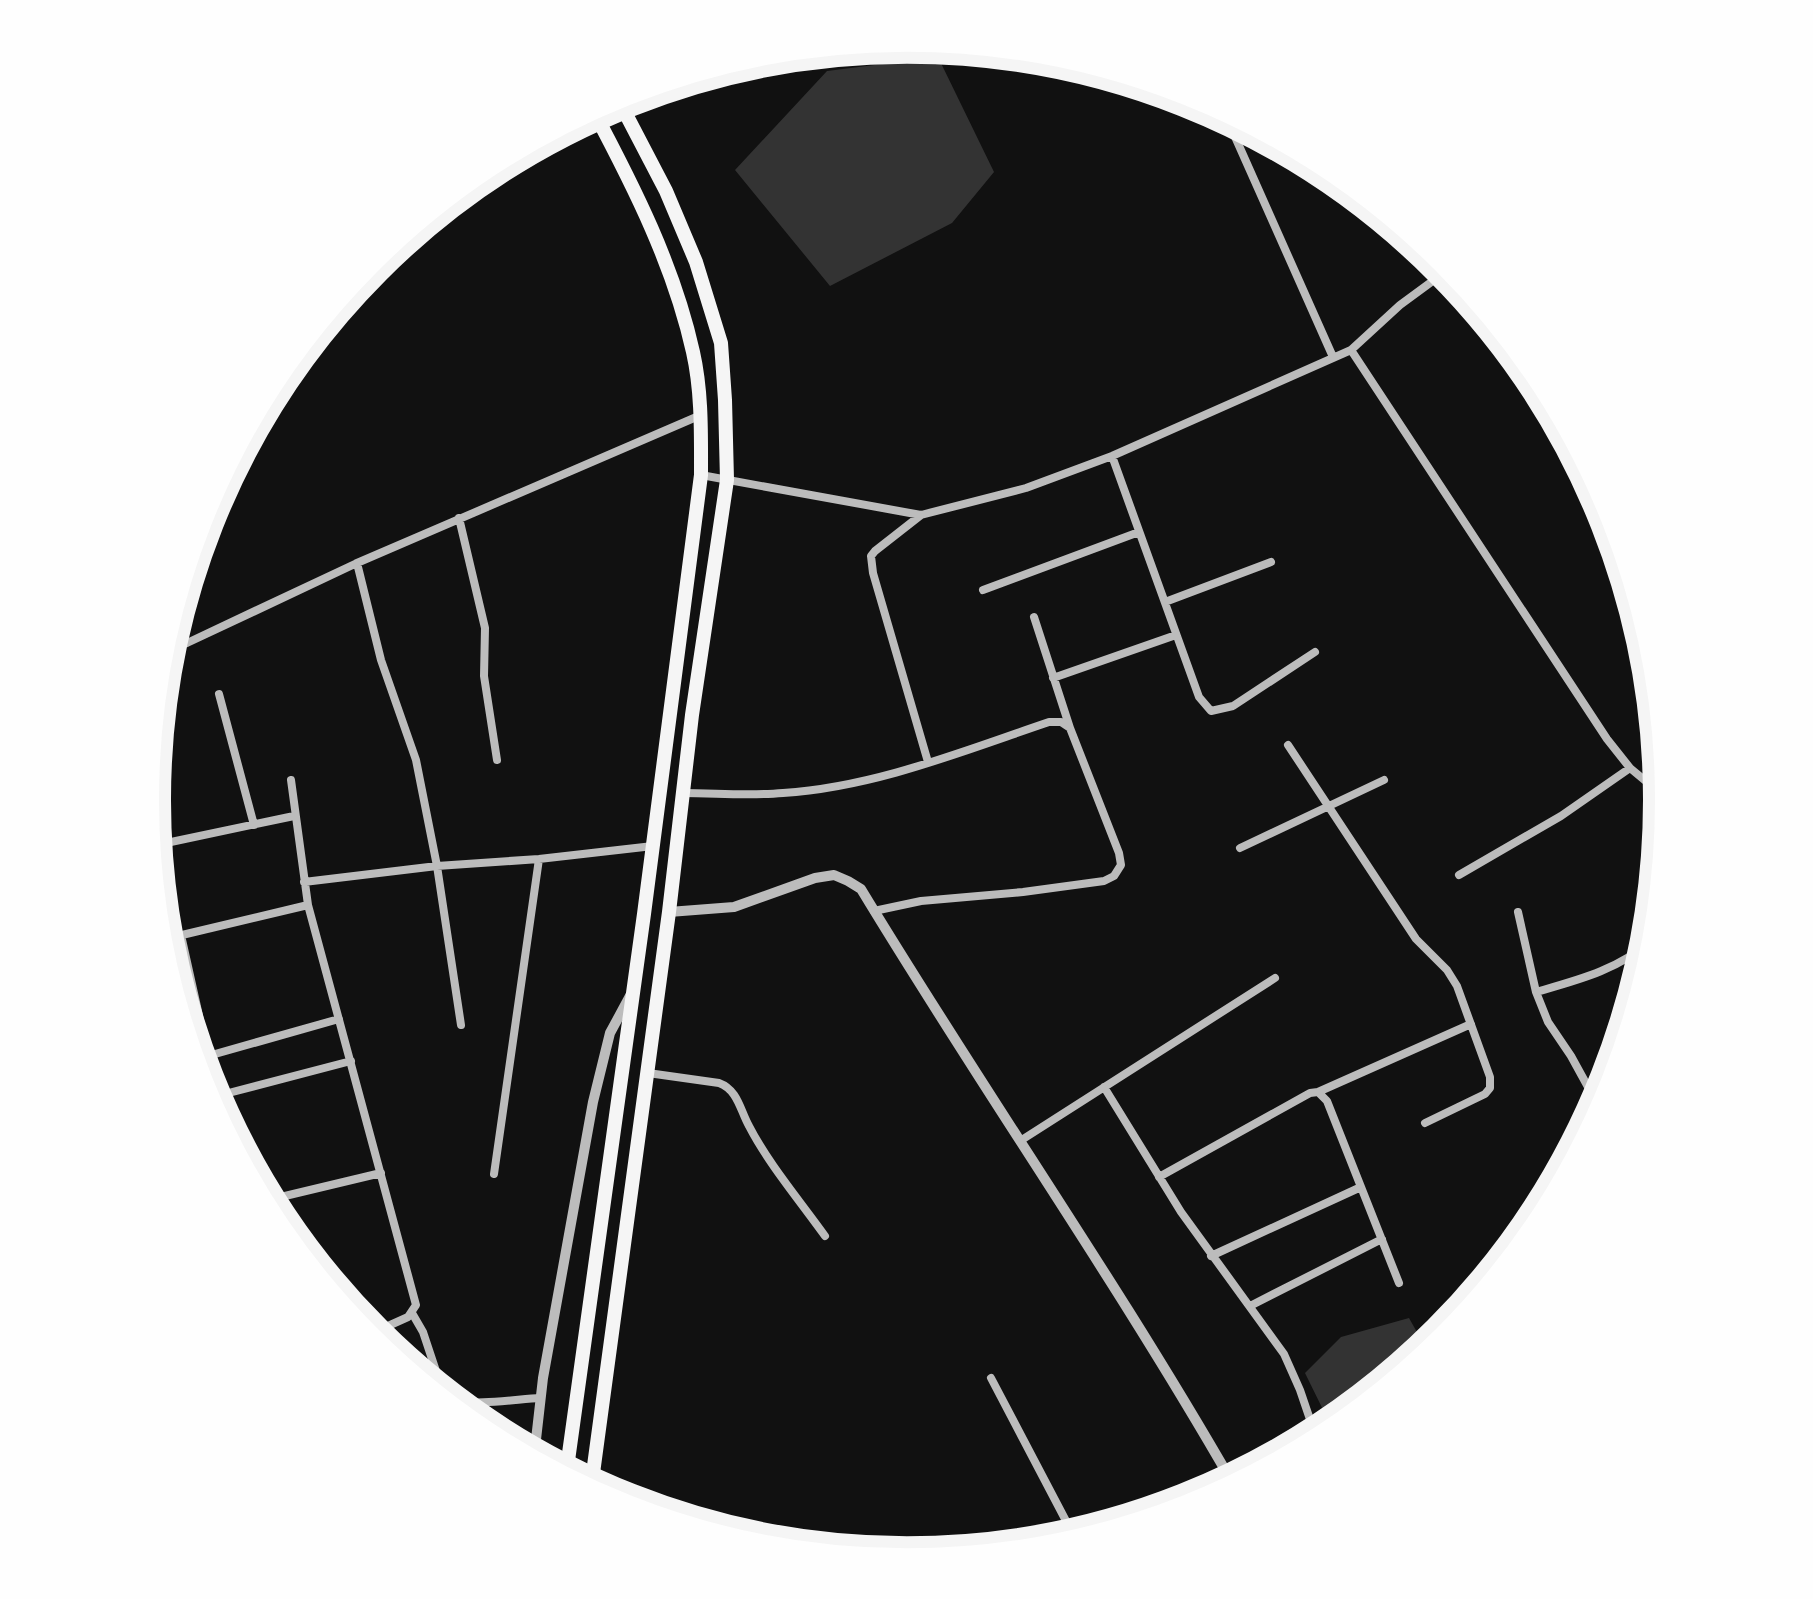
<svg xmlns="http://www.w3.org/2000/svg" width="1813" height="1599" font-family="'Golos Text',sans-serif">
<rect width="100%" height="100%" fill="#111"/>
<path fill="#333" d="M 938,57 L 994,172 L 952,223 L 830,286 L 735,170 L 827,71 Z
M 1409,1318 L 1427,1350 L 1332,1428 L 1305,1373 L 1341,1337 Z"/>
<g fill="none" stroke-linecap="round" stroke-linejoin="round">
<path stroke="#bcbcbc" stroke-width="8" d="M 1224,112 L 1333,357
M 1430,251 L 1438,277
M 1351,350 L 1400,305 L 1449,269
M 1112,456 L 1199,697 L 1211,711 L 1233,706 L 1315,652
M 701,475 L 921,515 L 1026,488 L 1112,456 L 1351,350 L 1607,739 L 1630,768 L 1666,798
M 921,515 L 875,551 L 871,556 L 873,573 L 928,762
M 459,518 L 485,628 L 484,676 L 497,760
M 357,563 L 381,660 L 416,760 L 437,866 L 461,1025
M 983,590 L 1139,532
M 1165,602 L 1271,562
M 1034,617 L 1070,728
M 162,649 L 187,643 L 357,563 L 701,415
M 1053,678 L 1176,635
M 219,694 L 254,825
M 1288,745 L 1416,939 L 1447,970 L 1457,986 L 1490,1077 L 1490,1088 L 1485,1094 L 1425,1123
M 291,780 L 308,905 L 416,1305 L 408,1317 L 368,1335
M 683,793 C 716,793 750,796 783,793 C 875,787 963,751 1049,722 L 1061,722 L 1070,728 L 1119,853 L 1121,865 L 1114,876 L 1104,881 L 1023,892 L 921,901 L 874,911
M 152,846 L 294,816
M 1240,848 L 1384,780
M 1459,875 L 1561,816 L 1630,768
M 304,882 L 437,866 L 539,859 L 653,846
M 1518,912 L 1536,992 L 1548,1022 L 1571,1056 L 1599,1107
M 181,935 L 223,1123
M 161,940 L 308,905
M 1536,992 C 1578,980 1618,970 1652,940
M 208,1056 L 339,1019
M 648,1073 L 719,1083 C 738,1090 740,1110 749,1126 C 768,1163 800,1201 825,1236
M 1104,1087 L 1181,1212 L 1284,1354 L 1300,1390 L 1316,1437
M 1318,1092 L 1471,1024
M 217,1096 L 351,1061
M 1020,1141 L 1275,978
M 494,1174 L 539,859
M 1159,1177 L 1310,1093 L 1318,1092 L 1327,1101 L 1399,1283
M 264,1201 L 381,1173
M 1211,1256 L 1361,1187
M 1250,1306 L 1382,1239
M 412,1313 L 423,1332 L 442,1389 C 447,1396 447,1398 455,1400 C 474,1406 518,1399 540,1398
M 991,1378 L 1075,1538
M 1177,1507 L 1230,1478"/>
<path stroke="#bcbcbc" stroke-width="10" d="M 669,912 L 734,907 L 815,878 L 834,875 L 848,881 L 861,889 C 982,1089 1116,1280 1232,1482
M 534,1457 L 543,1378 L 593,1102 L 610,1033 L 630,996"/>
<path stroke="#f5f5f5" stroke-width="14" d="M 566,1475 L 644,914 L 701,475 C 701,434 702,392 693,352 C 674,266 634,187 593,110
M 591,1488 L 669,912 L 692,715 L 727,480 L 725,400 L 721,343 L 696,262 L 666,191 L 617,97"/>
</g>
<path d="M0 0H1813V1599H0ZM165 800a742 742 0 1 1 1484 0a742 742 0 1 1-1484 0Z" fill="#fefefe" fill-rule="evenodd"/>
<path fill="none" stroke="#f5f5f5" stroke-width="12" d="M165 800a742 742 0 1 1 1484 0a742 742 0 1 1-1484 0Z"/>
</svg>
